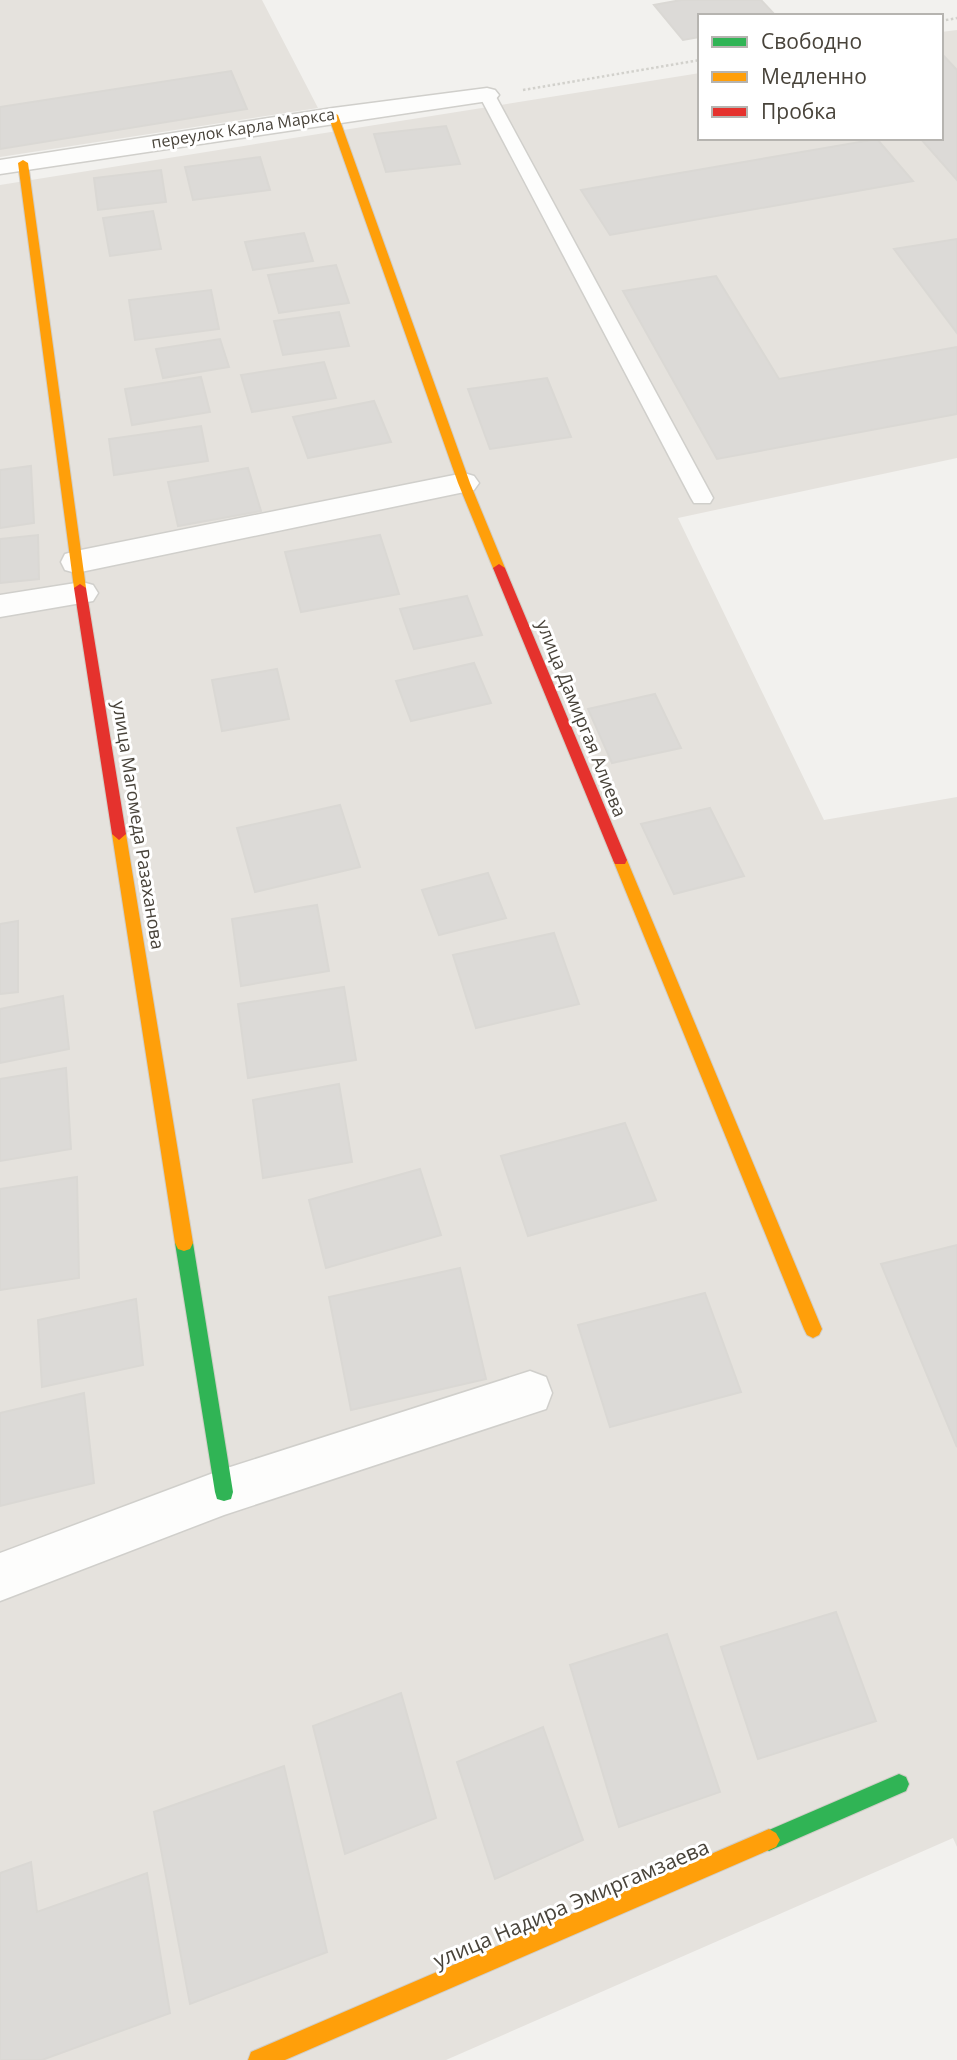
<svg xmlns="http://www.w3.org/2000/svg" width="957" height="2060" font-family="'Open Sans',sans-serif">
<rect width="100%" height="100%" fill="#f2f1ee"/>
<path fill="#e5e2dd" d="M 0,0 L 262,0 L 318,108 L 0,157 Z
M 957,30 L 957,458 L 678,518 L 824,820 L 957,797 L 957,1847 L 953,1838 L 446,2060 L 0,2060 L 0,185 L 700,73 L 700,138 L 941,138 L 941,32 Z"/>
<path fill="#dcdad7" stroke="#dad8d4" stroke-width="2" d="M 681,0 L 761,0 L 776,16 L 700,16 L 700,37 L 683,40 L 654,5 Z
M 941,53 L 957,70 L 957,180 L 920,138 L 941,138 Z
M 231,71 L 247,109 L 0,149 L 0,107 Z
M 446,126 L 460,164 L 386,172 L 374,134 Z
M 877,139 L 913,181 L 610,235 L 581,190 Z
M 260,157 L 270,190 L 193,200 L 185,167 Z
M 161,170 L 166,202 L 98,210 L 94,178 Z
M 153,211 L 161,249 L 110,256 L 103,218 Z
M 304,233 L 313,261 L 253,270 L 245,242 Z
M 957,239 L 957,333 L 894,249 Z
M 336,265 L 349,303 L 279,313 L 268,275 Z
M 716,276 L 779,379 L 957,347 L 957,414 L 717,459 L 623,291 Z
M 211,290 L 219,329 L 135,340 L 129,300 Z
M 339,312 L 349,346 L 283,355 L 274,321 Z
M 220,339 L 229,367 L 163,378 L 156,349 Z
M 324,362 L 336,398 L 252,412 L 241,375 Z
M 201,377 L 210,412 L 132,425 L 125,389 Z
M 547,378 L 571,437 L 490,449 L 468,389 Z
M 374,401 L 391,442 L 308,458 L 293,417 Z
M 201,426 L 208,461 L 114,475 L 109,439 Z
M 31,466 L 34,523 L 0,528 L 0,470 Z
M 248,468 L 261,511 L 178,526 L 168,482 Z
M 38,535 L 39,579 L 0,583 L 0,539 Z
M 380,535 L 399,594 L 301,612 L 285,552 Z
M 467,596 L 482,635 L 414,649 L 400,609 Z
M 474,663 L 491,703 L 411,721 L 396,681 Z
M 277,669 L 289,719 L 222,731 L 212,680 Z
M 655,694 L 681,748 L 612,763 L 588,709 Z
M 340,805 L 360,867 L 255,892 L 237,828 Z
M 710,808 L 744,876 L 674,894 L 641,824 Z
M 488,873 L 506,918 L 439,935 L 422,890 Z
M 317,905 L 329,971 L 241,986 L 232,919 Z
M 18,921 L 18,992 L 0,994 L 0,924 Z
M 554,933 L 579,1004 L 476,1028 L 453,955 Z
M 344,987 L 356,1060 L 248,1078 L 238,1004 Z
M 63,996 L 69,1049 L 0,1063 L 0,1009 Z
M 66,1068 L 71,1149 L 0,1161 L 0,1079 Z
M 339,1084 L 352,1162 L 263,1178 L 253,1100 Z
M 625,1123 L 656,1200 L 528,1236 L 501,1156 Z
M 420,1169 L 441,1235 L 326,1268 L 309,1200 Z
M 77,1177 L 79,1278 L 0,1290 L 0,1189 Z
M 957,1245 L 957,1447 L 881,1264 Z
M 460,1268 L 486,1379 L 351,1410 L 329,1297 Z
M 705,1293 L 741,1392 L 610,1427 L 578,1325 Z
M 136,1299 L 143,1365 L 42,1387 L 38,1320 Z
M 84,1393 L 94,1483 L 0,1506 L 0,1413 Z
M 836,1612 L 876,1721 L 758,1759 L 721,1647 Z
M 667,1634 L 720,1792 L 619,1827 L 570,1665 Z
M 401,1693 L 436,1818 L 345,1854 L 313,1726 Z
M 543,1727 L 583,1840 L 495,1879 L 457,1762 Z
M 284,1766 L 327,1952 L 190,2004 L 154,1812 Z
M 31,1862 L 37,1912 L 147,1873 L 170,2013 L 42,2060 L 0,2060 L 0,1873 Z"/>
<g fill="none" stroke-linecap="round" stroke-linejoin="round">
<defs>
<path id="lane" d="M 487,90 L 495,95 L 713,498 L 710,503 L 694,503 L 691,498 L 479,95 Z"/>
<path id="street" d="M 487,88 L 495,90 L 499,95 L 495,100 L 0,174 L 0,160 L 333,108 Z
M 464,473 L 474,476 L 479,483 L 474,490 L 76,573 L 65,570 L 61,562 L 65,554 L 76,551 Z
M 82,582 L 93,585 L 98,593 L 93,601 L 0,617 L 0,595 Z
M 530,1371 L 546,1377 L 552,1393 L 546,1409 L 224,1515 L 0,1601 L 0,1553 L 224,1469 Z"/>
<path id="fast" d="M 184,1235 L 190,1237 L 193,1243 L 233,1492 L 231,1499 L 224,1501 L 217,1499 L 215,1492 L 175,1243 L 178,1237 Z
M 899,1774 L 906,1777 L 909,1784 L 906,1791 L 769,1851 L 762,1847 L 758,1840 L 762,1833 Z"/>
<path id="slow" d="M 333,112 L 338,115 L 470,483 L 505,568 L 503,571 L 495,571 L 493,568 L 458,483 L 328,115 Z
M 23,160 L 28,163 L 86,588 L 80,592 L 74,588 L 18,163 Z
M 119,828 L 126,834 L 193,1243 L 190,1249 L 184,1251 L 178,1249 L 175,1243 L 112,834 Z
M 620,854 L 627,860 L 822,1329 L 819,1335 L 813,1338 L 807,1335 L 804,1329 L 613,860 Z
M 769,1829 L 776,1833 L 780,1840 L 776,1847 L 285,2060 L 248,2060 L 251,2052 Z"/>
<path id="jam" d="M 499,564 L 505,568 L 627,860 L 625,864 L 615,864 L 613,860 L 493,568 Z
M 80,584 L 86,588 L 126,834 L 119,840 L 112,834 L 74,588 Z"/>
</defs>
<use href="#lane" stroke="#d0cfcb" stroke-width="3"/>
<use href="#street" stroke="#d0cfcb" stroke-width="3"/>
<use href="#fast" stroke="#d0cdc6" stroke-width="2"/>
<use href="#slow" stroke="#d0cdc6" stroke-width="2"/>
<use href="#jam" stroke="#d0cdc6" stroke-width="2"/>
<path stroke="#d2d1cc" stroke-width="2.5" stroke-dasharray="2.5 2.5" stroke-linecap="butt" d="M 941,21 L 957,18
M 523,90 L 700,60"/>
<use href="#lane" fill="#fdfdfc" fill-rule="evenodd"/>
<use href="#street" fill="#fdfdfc" fill-rule="evenodd"/>
<use href="#fast" fill="#30b455" fill-rule="evenodd"/>
<use href="#slow" fill="#ff9f0a" fill-rule="evenodd"/>
<use href="#jam" fill="#e5322d" fill-rule="evenodd"/>
</g>
<g text-anchor="middle" dominant-baseline="central" stroke-width="6" stroke-linejoin="round" paint-order="stroke">
<g font-size="16" fill="#48433a" stroke="#fff">
<text transform="translate(243 128) rotate(-9)">переулок Карла Маркса</text>
</g>
<g font-size="18" fill="#48433a" stroke="#fff">
<text transform="translate(582 718) rotate(68)">улица Дамиргая Алиева</text>
<text transform="translate(139 825) rotate(81)">улица Магомеда Разаханова</text>
</g>
<g font-size="21" fill="#48433a" stroke="#fff">
<text transform="translate(571 1903) rotate(-23)">улица Надира Эмиргамзаева</text>
</g>
</g>
<rect x="698" y="14" width="245" height="126" fill="#ffffff" stroke="#b6b4b0" stroke-width="2"/>
<rect x="712" y="37" width="35" height="10" fill="#30b455" stroke="#b6b4b0" stroke-width="2"/>
<text x="761" y="49" font-size="21" fill="#48433a">Свободно</text>
<rect x="712" y="72" width="35" height="10" fill="#ff9f0a" stroke="#b6b4b0" stroke-width="2"/>
<text x="761" y="84" font-size="21" fill="#48433a">Медленно</text>
<rect x="712" y="107" width="35" height="10" fill="#e5322d" stroke="#b6b4b0" stroke-width="2"/>
<text x="761" y="119" font-size="21" fill="#48433a">Пробка</text>
</svg>
